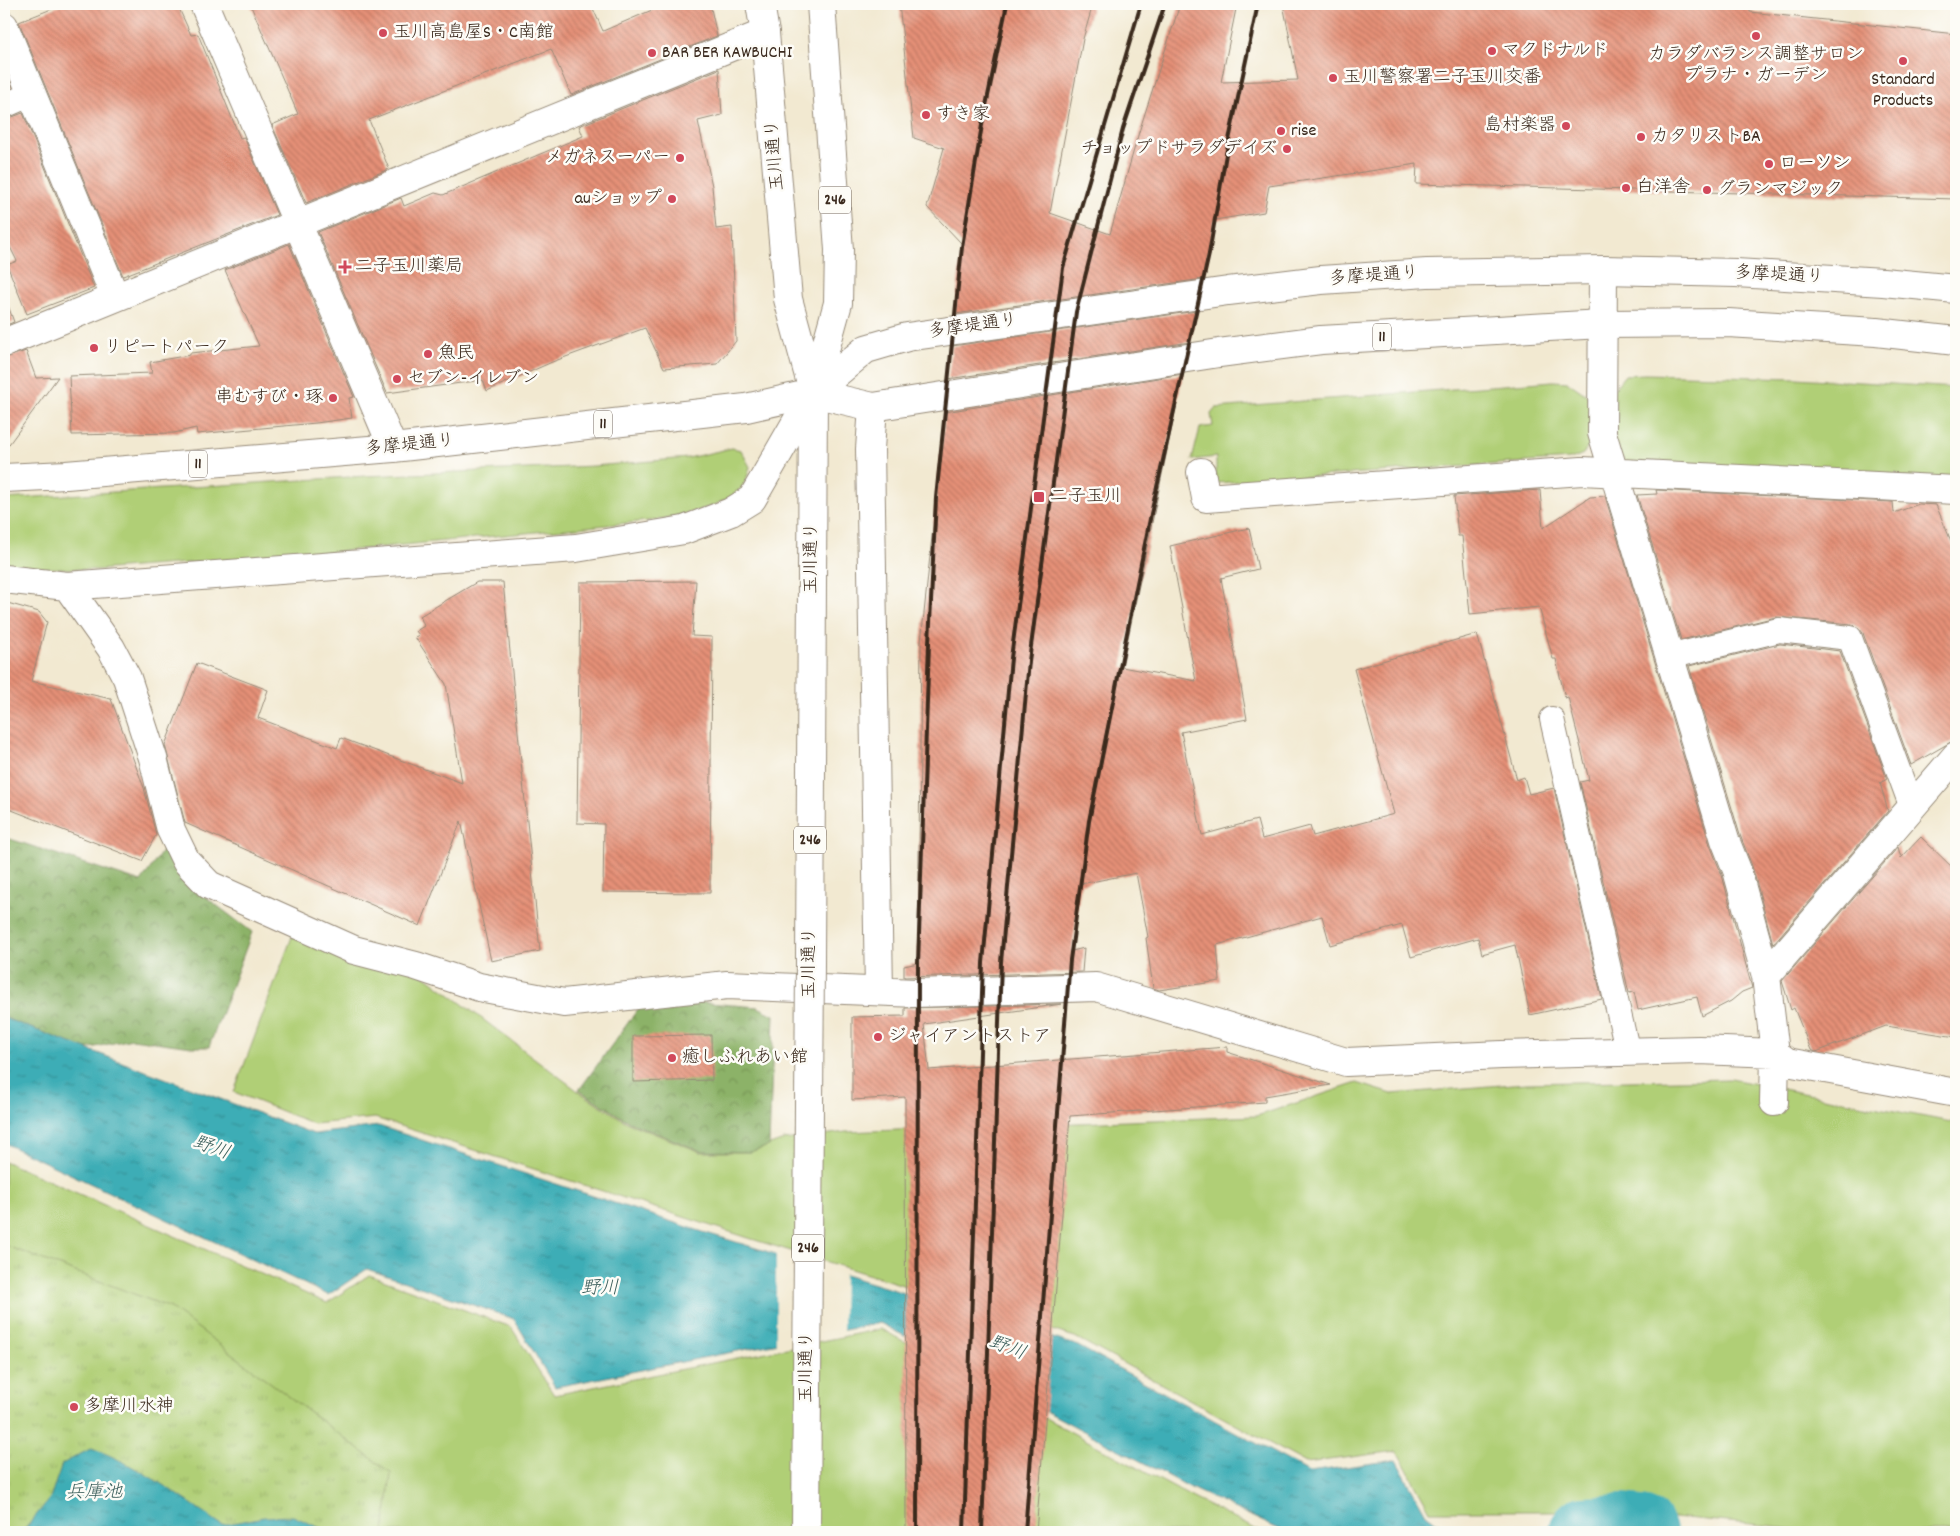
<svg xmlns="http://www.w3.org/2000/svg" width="1960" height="1536" font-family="Dekko,'Klee One',sans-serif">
<defs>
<pattern id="forest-crowns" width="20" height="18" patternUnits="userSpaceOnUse" patternTransform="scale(1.25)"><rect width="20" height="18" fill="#8cb267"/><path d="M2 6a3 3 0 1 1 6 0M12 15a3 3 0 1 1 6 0" fill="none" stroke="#749154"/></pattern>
<pattern id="park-tufts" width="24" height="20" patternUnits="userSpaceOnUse" patternTransform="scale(1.25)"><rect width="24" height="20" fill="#b0cf76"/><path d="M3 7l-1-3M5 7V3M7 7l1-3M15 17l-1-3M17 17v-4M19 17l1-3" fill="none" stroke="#98b266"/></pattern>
<pattern id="water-ripples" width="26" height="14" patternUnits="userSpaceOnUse" patternTransform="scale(1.25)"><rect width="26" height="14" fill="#3cadb6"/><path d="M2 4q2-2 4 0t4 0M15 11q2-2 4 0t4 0" fill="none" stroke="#348d93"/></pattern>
<pattern id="building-back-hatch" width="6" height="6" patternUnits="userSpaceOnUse" patternTransform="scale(1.25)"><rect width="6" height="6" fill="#e59077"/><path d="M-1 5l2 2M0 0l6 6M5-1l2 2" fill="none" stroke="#bb7661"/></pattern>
</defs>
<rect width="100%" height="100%" fill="#fdfcf7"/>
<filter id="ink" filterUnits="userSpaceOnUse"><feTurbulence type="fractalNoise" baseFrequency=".02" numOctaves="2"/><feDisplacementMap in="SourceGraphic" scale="10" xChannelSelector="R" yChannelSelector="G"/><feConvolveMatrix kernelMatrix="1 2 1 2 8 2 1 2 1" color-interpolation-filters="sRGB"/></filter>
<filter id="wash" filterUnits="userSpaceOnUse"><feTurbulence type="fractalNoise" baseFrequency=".0096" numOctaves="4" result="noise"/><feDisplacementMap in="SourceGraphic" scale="20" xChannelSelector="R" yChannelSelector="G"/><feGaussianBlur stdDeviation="1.12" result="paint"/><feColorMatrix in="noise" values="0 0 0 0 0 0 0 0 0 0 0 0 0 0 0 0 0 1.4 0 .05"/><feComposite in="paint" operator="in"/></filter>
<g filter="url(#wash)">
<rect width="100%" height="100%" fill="#f2e9d1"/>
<path fill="#b0cf76" stroke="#767c4a" d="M 1645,374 L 1796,378 L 1956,388 L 1956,480 L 1630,467 L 1613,448 L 1613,390 L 1625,375 Z
M 1553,381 L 1568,382 L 1588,396 L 1592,403 L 1589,446 L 1583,454 L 1571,459 L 1216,483 L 1216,457 L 1192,460 L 1200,428 L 1213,426 L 1211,414 L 1216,408 Z
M 732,448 L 741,450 L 750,467 C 748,475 745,486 738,491 C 718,509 674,517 648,521 L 332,552 L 96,570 L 4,566 L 4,499 L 366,476 L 594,466 L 688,458 Z
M 293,934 L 420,972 L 578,1091 L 628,1123 L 701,1152 L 750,1152 L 784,1140 L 846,1132 L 1257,1116 L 1357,1083 L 1392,1094 L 1526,1083 L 1731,1079 L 1956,1123 L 1956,1532 L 1838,1532 L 1607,1511 L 1430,1511 L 1397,1451 L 1306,1463 L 1075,1337 L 758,1241 L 375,1118 L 314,1124 L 234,1092 Z
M 4,1161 L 327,1303 L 369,1275 L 511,1327 L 554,1395 L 881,1329 L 1193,1498 L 1261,1532 L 4,1532 Z"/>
<path fill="url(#forest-crowns)" stroke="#646e42" d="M 4,837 L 141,882 L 163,850 L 203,895 L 252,932 L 209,1047 L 192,1047 L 132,1039 L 86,1049 L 4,1018 Z
M 646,998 L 758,1007 L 774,1015 L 769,1146 L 750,1152 L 701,1151 L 629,1122 L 579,1090 Z"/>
<path fill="url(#park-tufts)" stroke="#767c4a" d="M 4,1245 L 171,1308 L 391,1473 L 384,1532 L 4,1532 Z"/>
<path fill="url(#water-ripples)" stroke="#3c6c6a" d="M 4,1018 L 314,1134 L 379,1126 L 703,1232 L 1076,1345 L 1309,1472 L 1396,1460 L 1426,1514 L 1450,1532 L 1285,1532 L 1195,1490 L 880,1323 L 555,1387 L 514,1319 L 367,1269 L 328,1295 L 4,1143 Z
M 92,1448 C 139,1466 180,1496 222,1525 L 264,1517 L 293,1516 L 323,1529 L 326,1532 L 19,1532 L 25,1529 L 50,1498 L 62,1464 Z"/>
<path fill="#f2e9d1" d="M 776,1252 L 844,1272 L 843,1332 L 776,1345 Z"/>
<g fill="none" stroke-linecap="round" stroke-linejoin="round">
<path stroke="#3cadb6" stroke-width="72" d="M 1585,1532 L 1623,1530 L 1640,1532"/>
</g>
<g id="blocks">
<path fill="url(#building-back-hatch)" d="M 64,4 L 177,4 L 191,35 L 198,34 L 240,138 L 244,137 L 277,215 L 123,276 L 19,22 Z
M 250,4 L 591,4 L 603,31 L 666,4 L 710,4 L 717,36 L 571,95 L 551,49 L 369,120 L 389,169 L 306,203 L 272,125 L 298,114 Z
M 899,4 L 1093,4 L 1083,39 L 1050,213 L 1110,234 L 1139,132 L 1180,4 L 1237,4 L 1221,82 L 1298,80 L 1283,4 L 1749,4 L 1750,12 L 1956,34 L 1956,199 L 1416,184 L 1417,164 L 1269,186 L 1264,212 L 1215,220 L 1203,279 L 955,314 L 962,244 L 927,207 L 944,148 L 914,138 Z
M 4,67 L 12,87 L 4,91 Z
M 719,69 L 722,115 L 698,121 L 712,186 L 716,229 L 732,227 L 736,341 L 717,364 L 664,368 L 645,328 L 552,362 L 487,391 L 483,380 L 387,393 L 318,232 L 401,198 L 404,206 L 435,193 L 443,195 L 583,136 L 579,126 Z
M 23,113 L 94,288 L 27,314 L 7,265 L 17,261 L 4,235 L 4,120 Z
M 289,244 L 354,397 L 349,398 L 352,418 L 316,423 L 197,434 L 196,428 L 174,433 L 72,435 L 69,376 L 152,373 L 150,362 L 190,355 L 190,353 L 259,346 L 225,270 Z
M 6,300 L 14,322 L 4,326 L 4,301 Z
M 1196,311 L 1190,342 L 948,379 L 952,346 Z
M 26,351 L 36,378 L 58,377 L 4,451 L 4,358 Z
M 1183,374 L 1122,667 L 1196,681 L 1170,546 L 1249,528 L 1258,569 L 1221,578 L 1247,719 L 1181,732 L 1202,835 L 1257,820 L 1262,839 L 1310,826 L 1313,836 L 1394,814 L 1354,669 L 1477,634 L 1517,780 L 1524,777 L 1529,794 L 1554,788 L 1602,999 L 1530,1015 L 1515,945 L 1482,954 L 1478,938 L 1411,957 L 1402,925 L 1330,945 L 1322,916 L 1217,945 L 1220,981 L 1159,990 L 1153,988 L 1146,938 L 1148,937 L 1136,873 L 1081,884 L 1072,951 L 1084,948 L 1082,972 L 904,977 L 904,966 L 918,963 L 921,642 L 945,412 Z
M 1540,490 L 1543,528 L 1590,497 L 1605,496 L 1710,845 L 1722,875 L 1752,988 L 1742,992 L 1731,1001 L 1702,1016 L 1697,997 L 1638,1010 L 1634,992 L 1629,993 L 1580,782 L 1589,780 L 1568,697 L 1565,698 L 1556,659 L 1553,659 L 1539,607 L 1470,614 L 1462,536 L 1458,536 L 1454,496 Z
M 1656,490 L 1893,502 L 1894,513 L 1919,504 L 1936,505 L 1956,553 L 1956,739 L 1911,765 L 1863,633 L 1859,628 L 1852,624 L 1776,617 L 1681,640 L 1637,495 L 1657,494 Z
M 696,581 L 692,636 L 712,637 L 710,893 L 603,892 L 604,824 L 577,823 L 580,582 Z
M 477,582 L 503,582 L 540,951 L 491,961 L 461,821 L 420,926 L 185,823 L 165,745 L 197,663 L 268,690 L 258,718 L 337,748 L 341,738 L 462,783 L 446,684 L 415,637 L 419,635 L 416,631 L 424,626 L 420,616 Z
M 4,602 L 39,612 L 47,622 L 31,681 L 111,699 L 144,788 L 156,835 L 142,861 L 4,807 Z
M 1780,644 L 1840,651 L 1887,779 L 1880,783 L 1888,811 L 1773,944 L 1752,866 L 1740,835 L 1689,666 Z
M 1921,837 L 1956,871 L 1956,1037 L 1886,1026 L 1816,1052 L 1811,1050 L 1794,1008 L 1791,1010 L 1782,981 L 1898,847 L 1901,858 Z
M 1062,1004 L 924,1024 L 929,1070 L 1227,1047 L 1227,1052 L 1331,1085 L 1265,1096 L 1265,1102 L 1070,1116 L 1036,1532 L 906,1532 L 905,1097 L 852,1100 L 852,1017 L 905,1016 L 905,1008 Z
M 711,1035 L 712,1080 L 633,1082 L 633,1036 Z"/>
</g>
</g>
<g filter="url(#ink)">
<use href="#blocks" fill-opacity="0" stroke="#968a78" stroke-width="1"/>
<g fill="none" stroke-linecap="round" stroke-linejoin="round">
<defs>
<path id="service" d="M 4,106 L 31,94
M 1669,657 L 1779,630 L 1850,638 L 1912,808
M 1552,719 L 1628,1053"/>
<path id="minor" d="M 204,4 L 393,448
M 4,26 L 115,297
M 1603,270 L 1602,433 L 1725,840 L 1737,870 L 1766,976 L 1775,1053 L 1774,1102
M 4,343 L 765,33
M 873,407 L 870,449 L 879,991
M 1201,472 L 1206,498 L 1582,471 L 1956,490
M 4,579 L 67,586 L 576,548 L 684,530 L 731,512 L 752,499 L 813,393
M 67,586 L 111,648 L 127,678 L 153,758 L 171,830 L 186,861 L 209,885 L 354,950 L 416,966 L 479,987 L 564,1003 L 727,985 L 916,993 L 1096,987 L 1346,1062 L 1502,1055 L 1699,1050 L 1775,1053 L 1787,1062 L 1956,1093
M 1766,976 L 1956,756"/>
<path id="primary" d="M 813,393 L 866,349 L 907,337 L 1228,291 L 1321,280 L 1427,273 L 1603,270 L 1736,273 L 1883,282 L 1956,289
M 4,478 L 66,475 L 393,448 L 746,408 L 813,393 L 873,407 L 1219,353 L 1321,340 L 1602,324 L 1728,323 L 1876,332 L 1956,341"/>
<path id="trunk" d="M 760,4 L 765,33 L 788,299 L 813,391
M 810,963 L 813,393 L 838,303 L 839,250 L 821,4"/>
</defs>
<use href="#service" stroke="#968a78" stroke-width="26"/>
<use href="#minor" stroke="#968a78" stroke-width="30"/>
<use href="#primary" stroke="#968a78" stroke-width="30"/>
<use href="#trunk" stroke="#968a78" stroke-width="30"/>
<use href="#service" stroke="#fff" stroke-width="24"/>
<use href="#minor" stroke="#fff" stroke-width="28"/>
<use href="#primary" stroke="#fff" stroke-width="28"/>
<use href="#trunk" stroke="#fff" stroke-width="28"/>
<path stroke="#3b2a1e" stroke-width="4" d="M 917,1532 L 918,963 L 929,643 L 936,498 L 962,247 L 982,125 L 1007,4
M 964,1532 L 983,963 L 1011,658 L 1063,268 L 1141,4
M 982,1532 L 1001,962 L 1029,661 L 1076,312 L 1123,129 L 1165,4
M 1025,1532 L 1070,960 L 1089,821 L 1151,514 L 1209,254 L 1226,154 L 1258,4"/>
<defs>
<path id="trunk-bridge" d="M 806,1532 L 810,963"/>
</defs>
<use href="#trunk-bridge" stroke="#968a78" stroke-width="30" stroke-linecap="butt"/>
<use href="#trunk-bridge" stroke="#fff" stroke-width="28"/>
</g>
</g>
<g fill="#d1495b" stroke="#fdfcf7" stroke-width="2">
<circle cx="383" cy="33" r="5"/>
<circle cx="1756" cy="36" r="5"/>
<circle cx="1492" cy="51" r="5"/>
<circle cx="652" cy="53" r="5"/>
<circle cx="1903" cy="61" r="5"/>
<circle cx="1333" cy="78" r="5"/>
<circle cx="926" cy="115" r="5"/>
<circle cx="1566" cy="126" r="5"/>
<circle cx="1281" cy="131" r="5"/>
<circle cx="1641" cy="137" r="5"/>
<circle cx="1287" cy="149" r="5"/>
<circle cx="680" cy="158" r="5"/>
<circle cx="1769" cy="164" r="5"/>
<circle cx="1626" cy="188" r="5"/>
<circle cx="1707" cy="190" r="5"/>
<circle cx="672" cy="199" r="5"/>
<path d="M342.5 259.5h5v5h5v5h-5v5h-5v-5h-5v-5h5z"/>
<circle cx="94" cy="348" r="5"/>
<circle cx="428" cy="354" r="5"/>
<circle cx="397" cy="379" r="5"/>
<circle cx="333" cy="398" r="5"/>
<rect x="1033" y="491" width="12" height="12" rx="2.5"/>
<circle cx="878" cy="1037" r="5"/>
<circle cx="672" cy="1058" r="5"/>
<circle cx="74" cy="1407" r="5"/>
</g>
<g text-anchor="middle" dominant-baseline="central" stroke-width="5" stroke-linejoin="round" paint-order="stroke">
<g fill="#fdfcf7" stroke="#75695f" stroke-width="1">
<rect x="819" y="186.5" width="32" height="27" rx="4"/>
<rect x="1373" y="323.5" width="18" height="27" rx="4"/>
<rect x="594" y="410.5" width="18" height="27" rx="4"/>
<rect x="189" y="450.5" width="18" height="27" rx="4"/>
<rect x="794" y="826.5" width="32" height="27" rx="4"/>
<rect x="792" y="1234.5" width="32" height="27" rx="4"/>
</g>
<g font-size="16" font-weight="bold" fill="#3b2a1e">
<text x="835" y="200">246</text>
<text x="1382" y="337">11</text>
<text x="603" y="424">11</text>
<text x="198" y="464">11</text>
<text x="810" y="840">246</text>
<text x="808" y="1248">246</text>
</g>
<g font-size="18" fill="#3b2a1e" stroke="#fdfcf7" text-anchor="start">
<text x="393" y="33">玉川高島屋S・C南館</text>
<text x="1502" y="51">マクドナルド</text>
<text x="662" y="53">BAR BER KAWBUCHI</text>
<text x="1756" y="55" text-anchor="middle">カラダバランス調整サロン<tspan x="1756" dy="21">プラナ・ガーデン</tspan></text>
<text x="1343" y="78">玉川警察署二子玉川交番</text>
<text x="1903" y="80" text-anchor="middle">Standard<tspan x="1903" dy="21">Products</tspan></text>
<text x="936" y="115">すき家</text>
<text x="1556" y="126" text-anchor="end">島村楽器</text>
<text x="1291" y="131">rise</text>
<text x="1651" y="137">カタリストBA</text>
<text x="1277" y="149" text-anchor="end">チョップドサラダデイズ</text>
<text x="670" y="158" text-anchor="end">メガネスーパー</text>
<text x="1779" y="164">ローソン</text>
<text x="1636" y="188">白洋舎</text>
<text x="1717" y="190">グランマジック</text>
<text x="662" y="199" text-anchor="end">auショップ</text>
<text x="355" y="267">二子玉川薬局</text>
<text x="104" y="348">リピートパーク</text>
<text x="438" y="354">魚民</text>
<text x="407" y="379">セブン-イレブン</text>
<text x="323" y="398" text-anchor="end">串むすび・琢</text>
<text x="1050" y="497">二子玉川</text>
<text x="888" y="1037">ジャイアントストア</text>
<text x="682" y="1058">癒しふれあい館</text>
<text x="84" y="1407">多摩川水神</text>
</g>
<g font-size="18" fill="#3b2a1e" stroke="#fdfcf7">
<text transform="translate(776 155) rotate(-95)">玉川通り</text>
<text transform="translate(1779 276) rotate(3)">多摩堤通り</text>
<text transform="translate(1374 277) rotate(-4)">多摩堤通り</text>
<text transform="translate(973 327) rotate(-8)">多摩堤通り</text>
<text transform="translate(410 446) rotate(-6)">多摩堤通り</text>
<text transform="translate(812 558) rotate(-90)">玉川通り</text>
<text transform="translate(810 963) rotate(-90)">玉川通り</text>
<text transform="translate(807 1367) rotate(-90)">玉川通り</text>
</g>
<g font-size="19" font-style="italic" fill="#3b5e5b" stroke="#fdfcf7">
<text transform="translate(211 1149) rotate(20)">野川</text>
<text x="600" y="1289">野川</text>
<text transform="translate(1007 1349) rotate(21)">野川</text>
<text x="94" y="1493">兵庫池</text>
</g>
</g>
<rect width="1960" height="1536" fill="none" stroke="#fdfcf7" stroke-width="20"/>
</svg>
